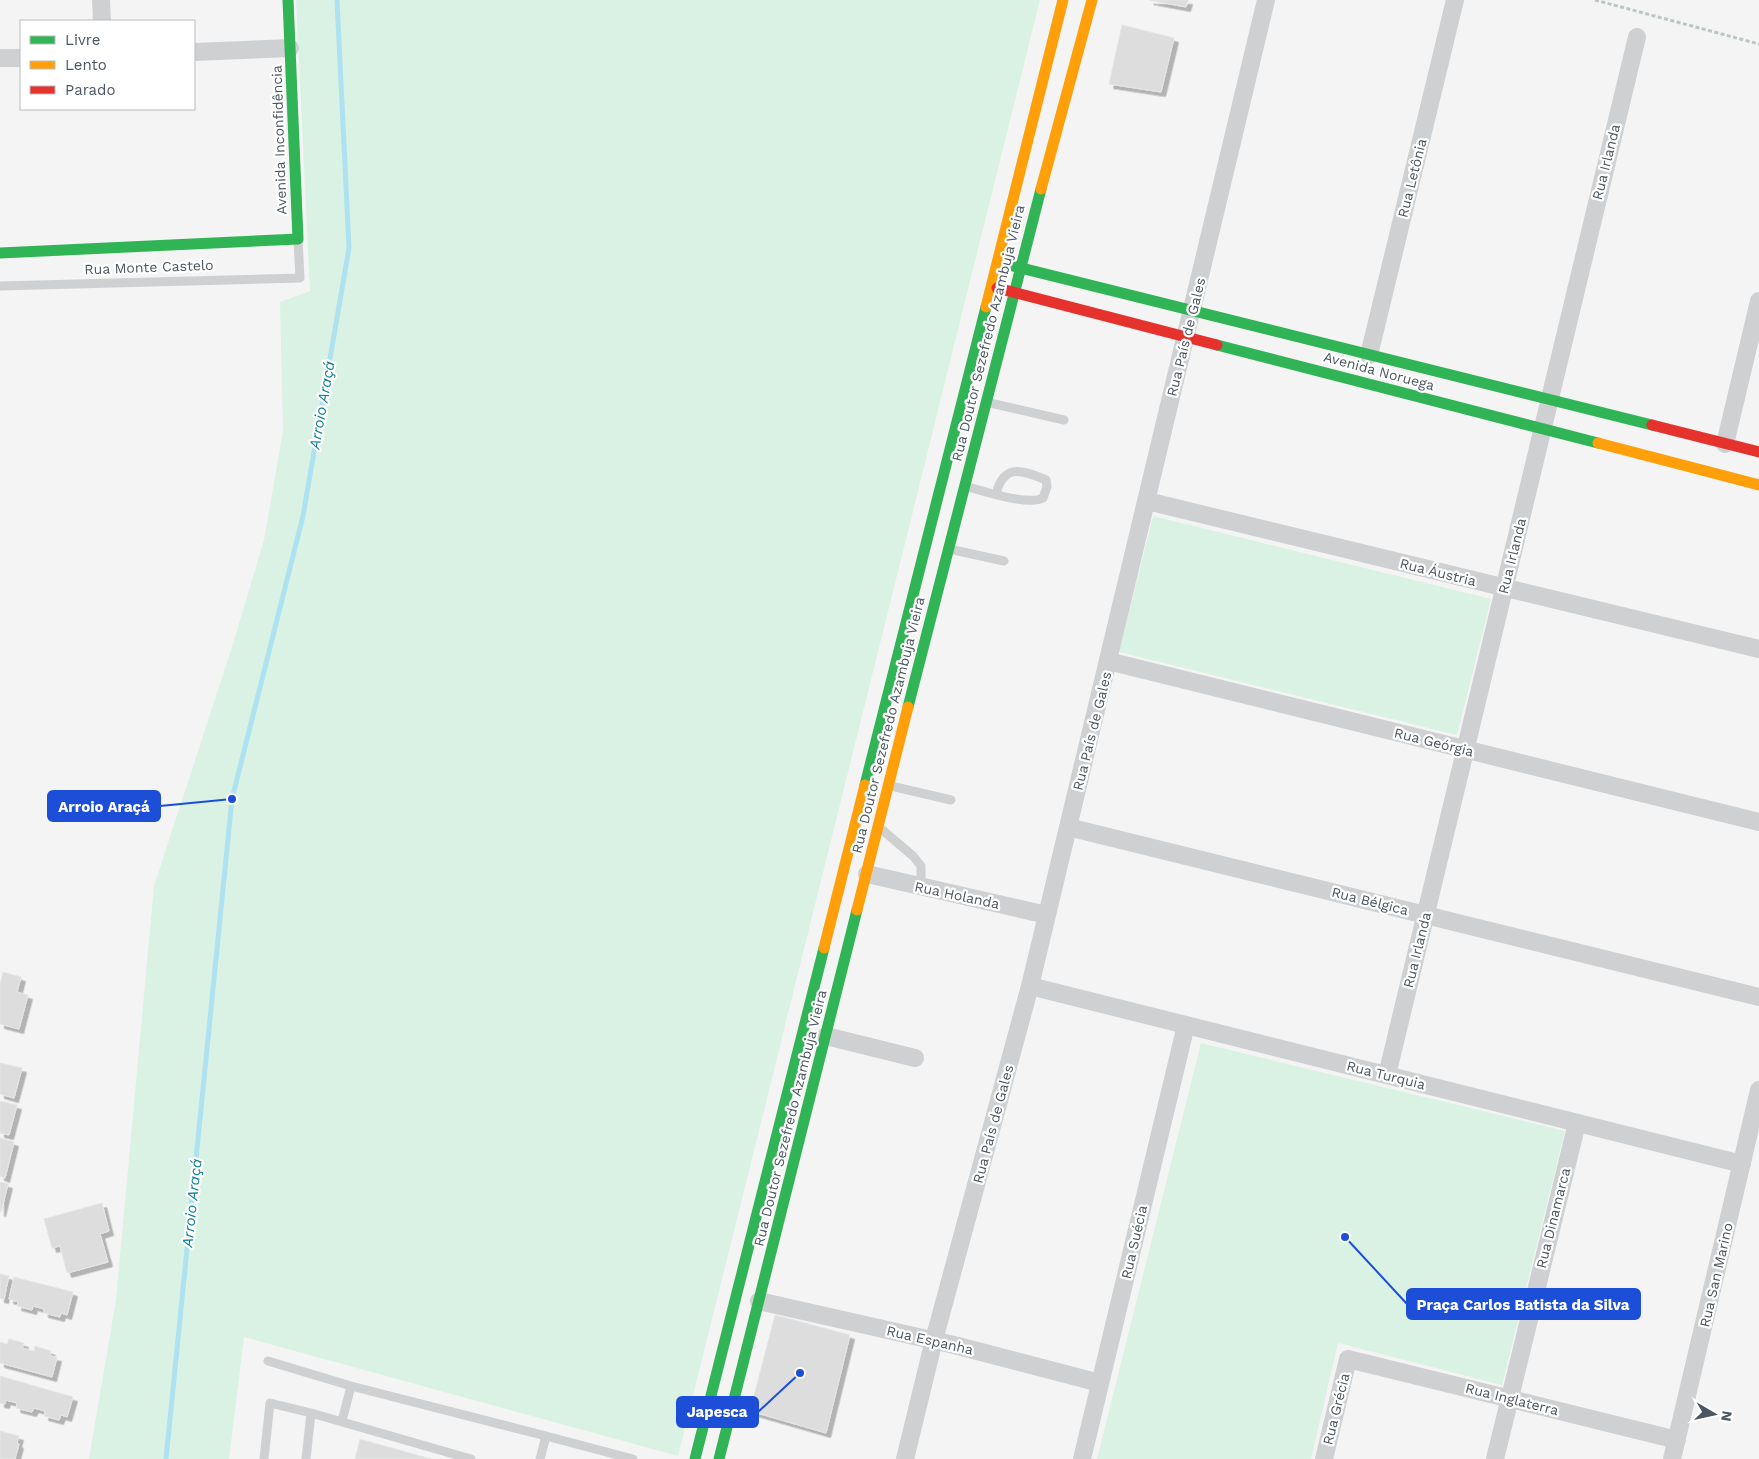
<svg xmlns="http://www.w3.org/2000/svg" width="1759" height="1459" font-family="'Work Sans',sans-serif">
<defs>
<filter id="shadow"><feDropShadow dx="4.5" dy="4.5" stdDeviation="0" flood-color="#0004"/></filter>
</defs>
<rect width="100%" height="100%" fill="#f4f4f4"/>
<path fill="#d9f2e3" d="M 296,0 L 1040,0 L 678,1456 L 244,1337 L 229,1459 L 89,1459 L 116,1300 L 154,886 L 233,644 L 264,540 L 283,431 L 280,302 L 310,291 Z
M 1153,516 L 1491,599 L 1457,735 L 1119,652 Z
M 1201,1043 L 1565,1131 L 1502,1385 L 1338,1343 L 1311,1459 L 1097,1459 Z"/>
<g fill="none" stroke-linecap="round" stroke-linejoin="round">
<path stroke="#aee2f0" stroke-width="5" d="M 166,1459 L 232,799 L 303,516 L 349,248 L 337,0"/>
</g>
<path fill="#ddddde" stroke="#e5e6e7" filter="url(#shadow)" d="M 1149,0 L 1188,0 L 1186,7 Z
M 1122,25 L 1174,38 L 1161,92 L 1109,84 Z
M 3,972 L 21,977 L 17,992 L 28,995 L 19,1029 L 0,1024 L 0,985 Z
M 0,1063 L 22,1068 L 14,1098 L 0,1094 Z
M 0,1101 L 17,1105 L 9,1135 L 0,1133 Z
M 0,1138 L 14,1142 L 5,1178 L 0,1176 Z
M 0,1182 L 8,1184 L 1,1212 L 0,1212 Z
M 102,1203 L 109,1231 L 100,1234 L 108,1262 L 67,1273 L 60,1246 L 52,1248 L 44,1219 Z
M 0,1274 L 9,1276 L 4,1299 L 0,1298 Z
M 14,1277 L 73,1292 L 67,1315 L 61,1313 L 60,1317 L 44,1313 L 44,1309 L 33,1306 L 32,1310 L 17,1306 L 18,1302 L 9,1299 Z
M 775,1315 L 850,1335 L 826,1433 L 750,1411 Z
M 9,1339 L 24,1343 L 22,1348 L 34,1351 L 35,1346 L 51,1351 L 50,1356 L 57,1357 L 52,1377 L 0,1363 L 0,1342 L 7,1344 Z
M 0,1376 L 73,1397 L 67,1417 L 61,1415 L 59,1420 L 44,1416 L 45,1411 L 34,1408 L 32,1412 L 16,1408 L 17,1403 L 6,1400 L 5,1404 L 0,1403 Z
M 0,1431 L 19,1436 L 17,1443 L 19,1444 L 15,1459 L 0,1459 Z
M 360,1439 L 431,1459 L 355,1459 Z"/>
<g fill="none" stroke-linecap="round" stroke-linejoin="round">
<path stroke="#bcc7c4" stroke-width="3" stroke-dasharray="4 2.5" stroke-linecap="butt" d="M 1595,0 L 1759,44"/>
<path stroke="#ced0d2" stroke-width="9" d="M 0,286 L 300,278 L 298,240
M 986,402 L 1064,420
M 965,486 C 983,491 1027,506 1043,498 L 1047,487 L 1046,480 C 1022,470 1004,463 996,494
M 949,549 L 1004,561
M 891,786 L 951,800
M 880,828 L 913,856 L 921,866 L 921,887
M 268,1361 L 351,1386
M 342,1421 L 351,1386 L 546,1436
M 264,1459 L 270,1403 L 311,1413
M 306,1459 L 311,1413 L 471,1459
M 540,1459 L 546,1436 L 633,1459"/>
<path stroke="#ced0d2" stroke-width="18" d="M 101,0 L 102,21
M 194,52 L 290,48
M 0,58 L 21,58
M 1369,355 L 1455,0
M 1725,444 L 1759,301
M 1147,501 L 1759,649
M 1108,661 L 1759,822
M 1068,827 L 1759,997
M 867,874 L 1047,915
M 1030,986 L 1742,1164
M 826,1036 L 915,1058
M 1387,1075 L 1637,37
M 759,1301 L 954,1345 L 1100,1383
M 905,1459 L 934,1340 L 1030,986 L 1266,0
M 1082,1459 L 1186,1025
M 1324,1459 L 1348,1359 L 1677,1440
M 1495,1459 L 1577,1123
M 1672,1459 L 1759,1090"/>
<path stroke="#30b455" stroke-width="11" d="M 0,253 L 298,239 L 288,0
M 1005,264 L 1652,425
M 1217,345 L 1598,443
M 908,707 L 1041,189
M 865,785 L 986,307
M 695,1459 L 824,948
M 719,1459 L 857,910"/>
<path stroke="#ff9f0a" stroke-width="11" d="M 1041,189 L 1092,0
M 986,307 L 1063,0
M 1598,443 L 1759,485
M 857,910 L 908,707
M 824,948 L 865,785"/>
<path stroke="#e5322d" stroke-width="11" d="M 997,288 L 1217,345
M 1652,425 L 1759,452"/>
</g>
<g text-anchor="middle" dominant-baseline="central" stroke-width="4.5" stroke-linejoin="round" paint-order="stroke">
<g font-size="14" fill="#4a5661" stroke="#fff">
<text transform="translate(279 140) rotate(-92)">Avenida Inconfidência</text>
<text transform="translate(1606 162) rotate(-76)">Rua Irlanda</text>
<text transform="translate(1412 178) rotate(-76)">Rua Letônia</text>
<text transform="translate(149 267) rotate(-2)">Rua Monte Castelo</text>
<text transform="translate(988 333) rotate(-76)">Rua Doutor Sezefredo Azambuja Vieira</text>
<text transform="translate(1186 337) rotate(-76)">Rua País de Gales</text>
<text transform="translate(1379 371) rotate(15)">Avenida Noruega</text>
<text transform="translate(1512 556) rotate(-76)">Rua Irlanda</text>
<text transform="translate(1438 572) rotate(14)">Rua Áustria</text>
<text transform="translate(888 725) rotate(-76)">Rua Doutor Sezefredo Azambuja Vieira</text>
<text transform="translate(1092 731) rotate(-76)">Rua País de Gales</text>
<text transform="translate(1434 742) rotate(14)">Rua Geórgia</text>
<text transform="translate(957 895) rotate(12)">Rua Holanda</text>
<text transform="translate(1370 901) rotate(14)">Rua Bélgica</text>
<text transform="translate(1417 950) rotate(-76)">Rua Irlanda</text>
<text transform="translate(1386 1075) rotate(14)">Rua Turquia</text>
<text transform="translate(790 1118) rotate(-76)">Rua Doutor Sezefredo Azambuja Vieira</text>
<text transform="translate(993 1124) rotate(-75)">Rua País de Gales</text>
<text transform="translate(1553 1218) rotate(-76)">Rua Dinamarca</text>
<text transform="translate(1134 1242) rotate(-77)">Rua Suécia</text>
<text transform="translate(1716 1275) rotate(-77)">Rua San Marino</text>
<text transform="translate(930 1340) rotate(13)">Rua Espanha</text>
<text transform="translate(1512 1399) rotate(14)">Rua Inglaterra</text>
<text transform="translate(1336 1409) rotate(-76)">Rua Grécia</text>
</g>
<g font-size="15" font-style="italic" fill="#0c7c9b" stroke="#fff">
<text transform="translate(322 405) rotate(-80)">Arroio Araçá</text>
<text transform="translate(192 1203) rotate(-84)">Arroio Araçá</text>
</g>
</g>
<path fill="none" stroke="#1d4ed8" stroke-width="2" d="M232 799L160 806M1345 1237L1407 1304M800 1373L758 1412"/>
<g fill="#1d4ed8" stroke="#fff" stroke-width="2">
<circle cx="232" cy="799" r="5"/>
<circle cx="1345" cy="1237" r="5"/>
<circle cx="800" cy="1373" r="5"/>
</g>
<g fill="#1d4ed8" stroke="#1d4ed8" stroke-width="2">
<rect x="48" y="791" width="112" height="30" rx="5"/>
<rect x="1407" y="1289" width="233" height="30" rx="5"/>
<rect x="677" y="1397" width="81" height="30" rx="5"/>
</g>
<g font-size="15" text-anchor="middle" font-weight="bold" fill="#fff">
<text x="104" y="812">Arroio Araçá</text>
<text x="1523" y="1310">Praça Carlos Batista da Silva</text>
<text x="717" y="1417">Japesca</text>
</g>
<rect x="20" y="20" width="175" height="90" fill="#ffffff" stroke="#b7bbc0"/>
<rect x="30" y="36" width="25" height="8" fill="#30b455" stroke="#b7bbc0"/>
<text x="65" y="45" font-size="15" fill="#4a5661">Livre</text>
<rect x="30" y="61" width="25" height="8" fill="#ff9f0a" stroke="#b7bbc0"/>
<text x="65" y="70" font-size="15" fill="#4a5661">Lento</text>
<rect x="30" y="86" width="25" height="8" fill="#e5322d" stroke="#b7bbc0"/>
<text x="65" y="95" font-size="15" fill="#4a5661">Parado</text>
<g transform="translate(1714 1414) rotate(99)" stroke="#ffffff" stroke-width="4" paint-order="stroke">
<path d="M0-4L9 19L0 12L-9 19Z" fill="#4a5661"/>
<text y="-8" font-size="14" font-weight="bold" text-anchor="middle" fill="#4a5661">N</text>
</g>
</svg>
